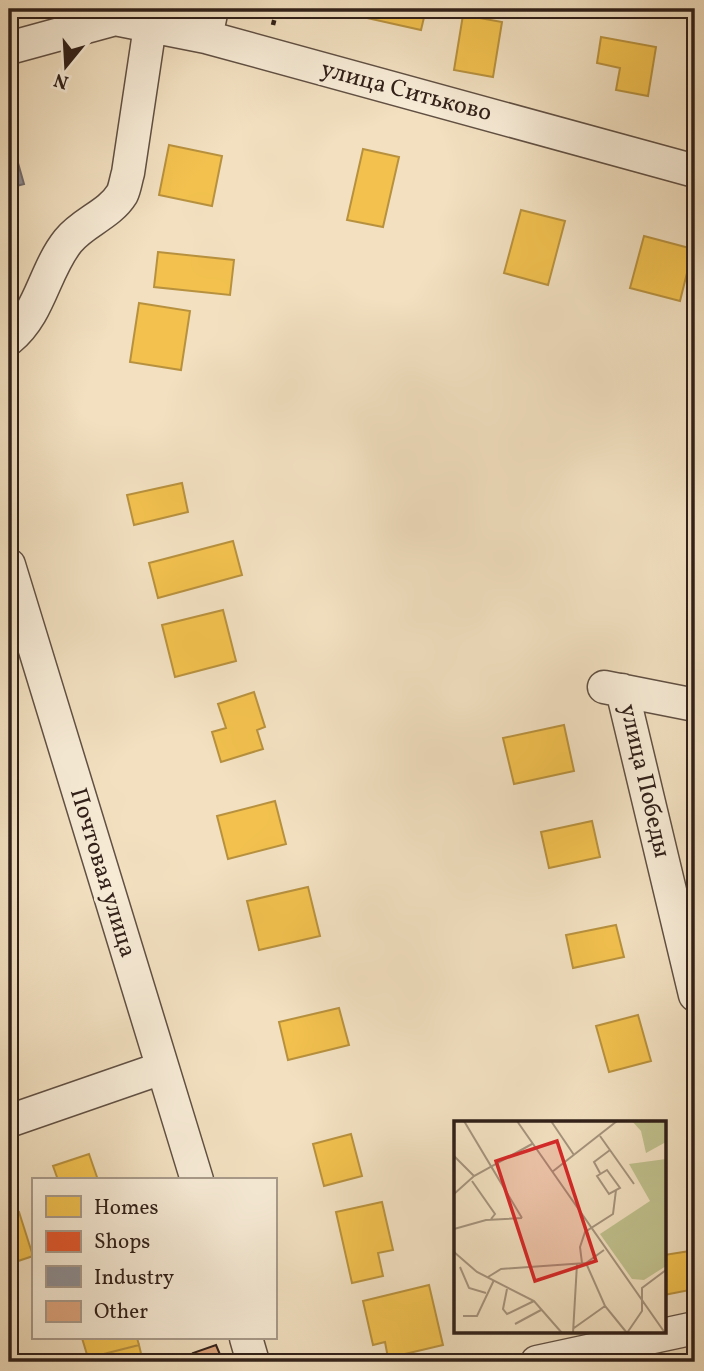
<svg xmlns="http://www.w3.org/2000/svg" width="704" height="1371" font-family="Vollkorn,serif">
<rect width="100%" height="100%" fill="#f2e0c0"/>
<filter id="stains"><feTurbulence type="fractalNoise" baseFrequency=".00286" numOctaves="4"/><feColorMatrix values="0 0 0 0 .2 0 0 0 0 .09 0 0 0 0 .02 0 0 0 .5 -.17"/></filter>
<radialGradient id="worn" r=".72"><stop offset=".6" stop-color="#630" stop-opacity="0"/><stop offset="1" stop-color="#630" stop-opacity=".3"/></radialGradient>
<path fill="#f2c14e" stroke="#b8913e" stroke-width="2" d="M 359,9 L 426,9 L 421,30 L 358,16 Z
M 463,15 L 502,22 L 493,77 L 454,70 Z
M 601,37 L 656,47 L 648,96 L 616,90 L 620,68 L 597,63 Z
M 169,145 L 222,156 L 212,206 L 159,195 Z
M 363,149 L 399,157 L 383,227 L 347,220 Z
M 521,210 L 565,221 L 548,285 L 504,273 Z
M 644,236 L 693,249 L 680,301 L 630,288 Z
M 158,252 L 234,260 L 230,295 L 154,287 Z
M 139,303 L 190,311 L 181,370 L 130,362 Z
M 182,483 L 188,512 L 134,525 L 127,495 Z
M 233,541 L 242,575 L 158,598 L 149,563 Z
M 223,610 L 236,661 L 175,677 L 162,625 Z
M 254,692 L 265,727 L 257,730 L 263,749 L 221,762 L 212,732 L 226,728 L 218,704 Z
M 564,725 L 574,771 L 514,784 L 503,738 Z
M 275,801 L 286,844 L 228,859 L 217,816 Z
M 592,821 L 600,857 L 549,868 L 541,832 Z
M 308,887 L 320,936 L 259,950 L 247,901 Z
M 616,925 L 624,957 L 573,968 L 566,935 Z
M 339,1008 L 349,1045 L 288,1060 L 279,1022 Z
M 638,1015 L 651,1061 L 609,1072 L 596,1026 Z
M 351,1134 L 362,1176 L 324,1186 L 313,1144 Z
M 89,1154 L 98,1180 L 58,1180 L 53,1166 Z
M 382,1202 L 393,1250 L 378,1253 L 383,1276 L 352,1283 L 336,1212 Z
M 19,1212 L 33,1256 L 9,1264 L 9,1215 Z
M 690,1251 L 695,1289 L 664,1295 L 664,1255 Z
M 429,1285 L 443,1345 L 388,1358 L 385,1342 L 373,1345 L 363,1301 Z
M 82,1338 L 137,1338 L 139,1345 L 88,1358 Z
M 139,1345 L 143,1362 L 73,1362 L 88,1358 Z"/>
<path fill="#e4572e" stroke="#ae4628" stroke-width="2" d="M 9,101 L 17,132 L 9,134 Z"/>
<path fill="#8d8d92" stroke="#716c6e" stroke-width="2" d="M 16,156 L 24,184 L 9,188 L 9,158 Z"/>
<path fill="#dea47d" stroke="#312019" stroke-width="2" d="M 216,1345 L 221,1357 L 206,1362 L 197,1362 L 193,1353 Z"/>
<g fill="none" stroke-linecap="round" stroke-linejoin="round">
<defs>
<path id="minor" d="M 206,37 L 212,9
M 9,48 L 115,19 L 206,37 L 695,171
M 9,339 C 40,314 44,271 68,241 C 83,222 109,215 122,194 C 125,188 126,179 128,173 L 150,26
M 9,565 L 197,1180
M 604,687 L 695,705
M 622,690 L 695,995
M 9,1121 L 162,1068
M 246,1338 L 253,1362
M 537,1362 L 695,1328"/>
</defs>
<use href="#minor" stroke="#615043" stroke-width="35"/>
<path stroke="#312019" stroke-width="4.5" stroke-dasharray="5 3.5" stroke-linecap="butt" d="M 273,25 L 277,9"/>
<use href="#minor" stroke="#f7ebd6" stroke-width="32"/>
</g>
<g text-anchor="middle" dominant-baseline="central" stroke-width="7" stroke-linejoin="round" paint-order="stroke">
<g font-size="24" fill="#312019" stroke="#f7ebd6">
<text transform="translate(406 92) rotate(15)">улица Ситьково</text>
<text transform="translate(644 781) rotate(77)">улица Победы</text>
<text transform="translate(102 873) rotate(73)">Почтовая улица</text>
</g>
</g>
<g transform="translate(454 1121)">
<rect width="212" height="212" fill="#f2e0c0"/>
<path d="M 178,0 L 212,0 L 212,21 L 192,32 L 187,10 ZM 212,38 L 212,145 L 190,159 L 178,158 L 146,113 L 196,80 L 175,43 Z" fill="#c0c18e"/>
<path fill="none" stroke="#a5937d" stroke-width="2" d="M 10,0 L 68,97M 63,0 L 211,212M 97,0 L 120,34M 146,15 L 180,63M 0,35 L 20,55M 153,49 L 166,67 L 155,73 L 143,55 ZM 98,51 L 163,0M 146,52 L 140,41 L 156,29M 18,60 L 41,93 L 37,98M 0,73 L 20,55 L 78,23M 0,108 L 32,99 L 68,97M 0,131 L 23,151 L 80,180 L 108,212M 128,142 L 126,126 L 131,111 L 159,93 L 162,69M 132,142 L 151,185 L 173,212M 6,146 L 15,167 L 32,172M 34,156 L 47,148 L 132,142 L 150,129M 53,168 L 49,188 L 53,193 L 80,180M 9,195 L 23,195 L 40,159M 61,203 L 87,189M 120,207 L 151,185M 119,212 L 123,143M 173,212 L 188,190 L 188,167 L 212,149"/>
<path fill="#d62828" fill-opacity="0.15" stroke="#d62828" stroke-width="3.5" d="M 103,20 L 142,140 L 81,160 L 42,40 Z"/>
<rect width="212" height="212" fill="none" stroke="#312019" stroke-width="3.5"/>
</g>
<rect width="704" height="1371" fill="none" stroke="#f2e0c0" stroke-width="35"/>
<rect x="10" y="10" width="683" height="1350" fill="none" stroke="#312019" stroke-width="3.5"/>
<rect x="18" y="18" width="669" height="1336" fill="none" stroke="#312019" stroke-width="2"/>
<rect x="32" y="1178" width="245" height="161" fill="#f7ebd6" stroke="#a89a8a" stroke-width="2"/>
<rect x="46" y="1196" width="35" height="21" fill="#f2c14e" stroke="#a89a8a" stroke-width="2"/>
<text x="94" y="1214" font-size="21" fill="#312019">Homes</text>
<rect x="46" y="1231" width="35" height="21" fill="#e4572e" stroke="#a89a8a" stroke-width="2"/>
<text x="94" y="1248" font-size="21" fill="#312019">Shops</text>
<rect x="46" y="1266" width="35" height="21" fill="#8d8d92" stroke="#a89a8a" stroke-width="2"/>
<text x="94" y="1284" font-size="21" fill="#312019">Industry</text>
<rect x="46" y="1301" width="35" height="21" fill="#dea47d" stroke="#a89a8a" stroke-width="2"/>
<text x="94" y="1318" font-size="21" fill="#312019">Other</text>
<g transform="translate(66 66) rotate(198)" stroke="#f7ebd6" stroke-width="5" paint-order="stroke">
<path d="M0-5L12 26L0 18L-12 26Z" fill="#312019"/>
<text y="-10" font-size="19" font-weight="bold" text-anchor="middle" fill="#312019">N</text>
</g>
<rect width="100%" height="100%" filter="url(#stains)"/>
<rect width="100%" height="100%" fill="url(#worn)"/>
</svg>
